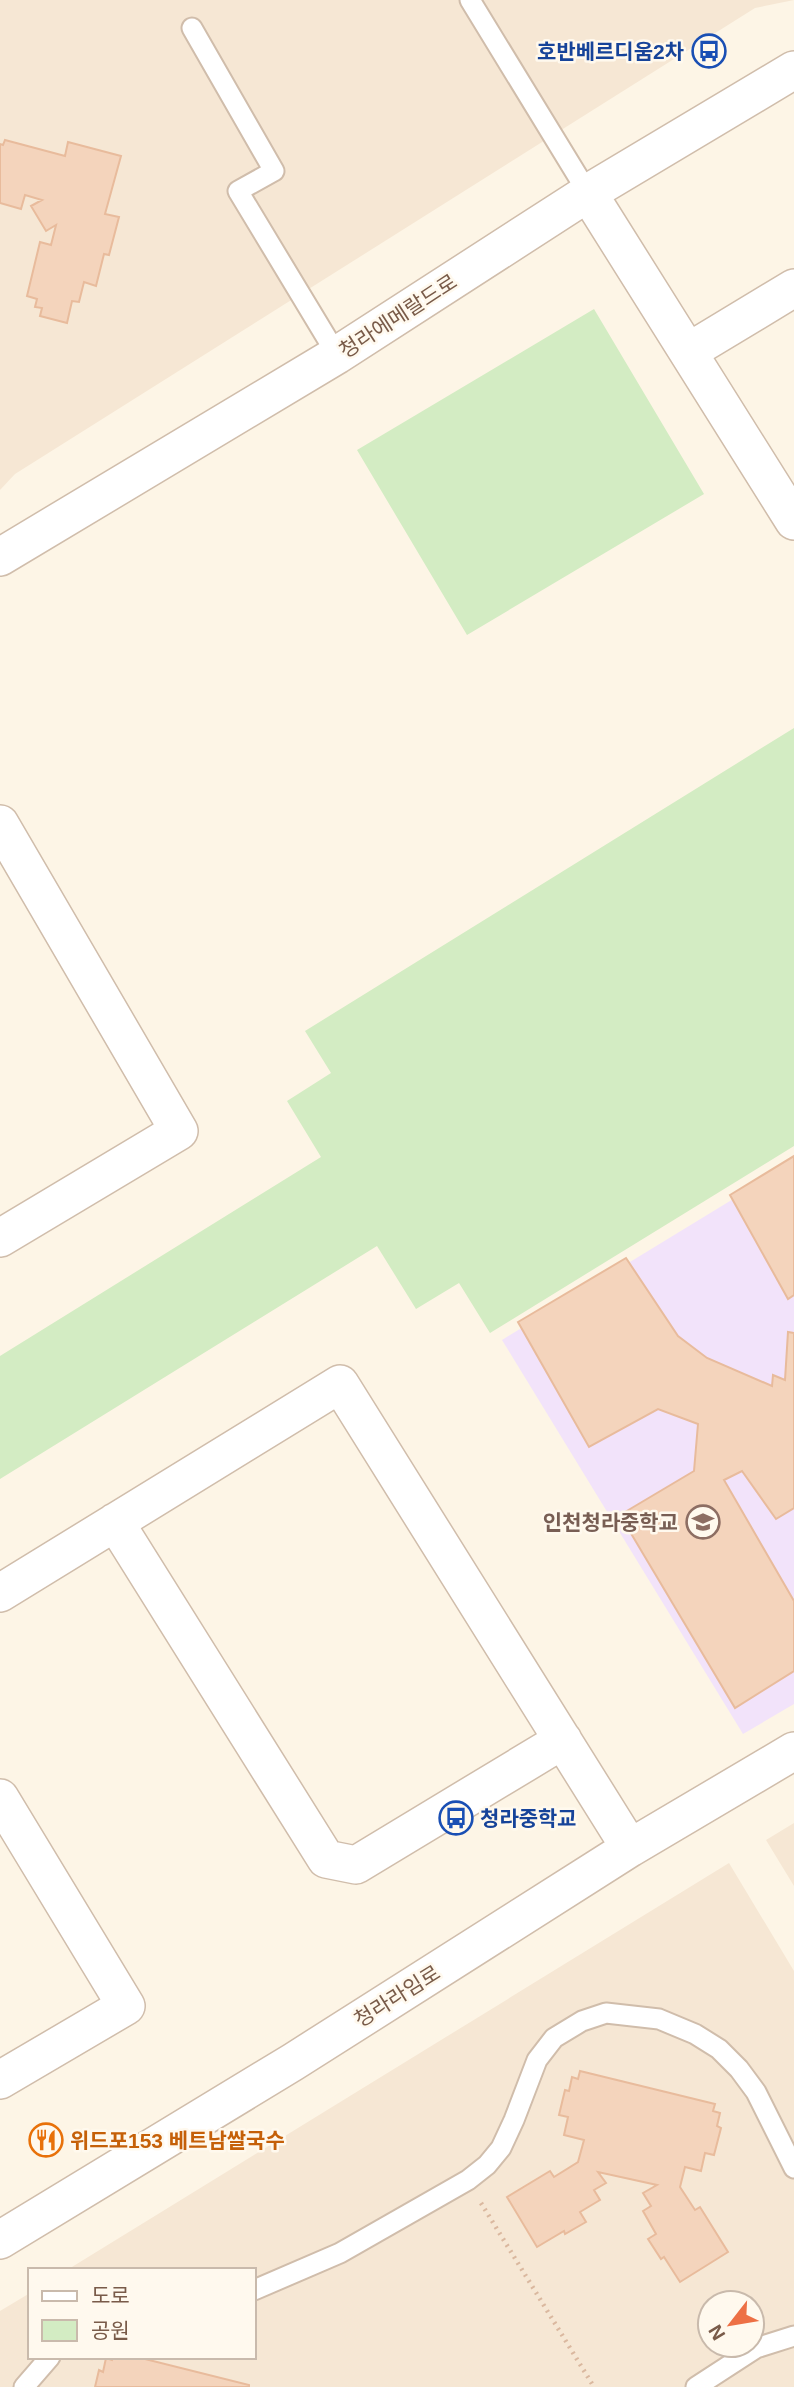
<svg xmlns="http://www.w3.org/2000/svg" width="794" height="2387" font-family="Helvetica,'Noto Sans KR',sans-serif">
<rect width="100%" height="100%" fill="#fdf5e6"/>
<path fill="#f6e7d4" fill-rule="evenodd" d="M 0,0 L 794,0 L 755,8 L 15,474 L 0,490 Z
M 794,1823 L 794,1886 L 766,1840 Z
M 729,1863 L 794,1971 L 794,2387 L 0,2387 L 0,2311 L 30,2293 L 30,2357 L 254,2357 L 254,2270 L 67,2270 ZM 710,2303 L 752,2303 L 752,2345 L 710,2345 Z"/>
<path fill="#f2e3fa" d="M 794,1162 L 794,1704 L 743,1734 L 502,1340 Z"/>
<path fill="#d3ecc3" d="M 594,309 L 704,494 L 467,635 L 357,450 Z
M 794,728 L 794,1146 L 490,1333 L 459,1283 L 416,1309 L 377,1246 L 0,1479 L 0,1356 L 321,1157 L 287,1101 L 331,1073 L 305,1031 Z"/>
<path fill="#f4d4bc" stroke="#e8bb9c" stroke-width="2" d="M 5,140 L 65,156 L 68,142 L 121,156 L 105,214 L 119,217 L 109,255 L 104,254 L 96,286 L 84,282 L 79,302 L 72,301 L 67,323 L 40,316 L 42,308 L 35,307 L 37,299 L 27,296 L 40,242 L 51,245 L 56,225 L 46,231 L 31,206 L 42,200 L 25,195 L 21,209 L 0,203 L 0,144 L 3,145 Z
M 794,1156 L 794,1295 L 788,1299 L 730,1195 Z
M 626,1258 L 678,1336 L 707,1358 L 772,1386 L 773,1375 L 785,1380 L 788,1332 L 794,1333 L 794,1508 L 776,1519 L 742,1471 L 724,1480 L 794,1601 L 794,1671 L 735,1708 L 620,1515 L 694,1471 L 698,1424 L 658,1409 L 589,1447 L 518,1322 Z
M 580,2071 L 715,2104 L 713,2111 L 720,2113 L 717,2126 L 721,2128 L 714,2155 L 705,2153 L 701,2171 L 685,2167 L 680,2187 L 695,2210 L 700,2207 L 728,2252 L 680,2282 L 664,2257 L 661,2259 L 648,2239 L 656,2234 L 643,2211 L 651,2206 L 643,2193 L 657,2185 L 598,2172 L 606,2183 L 594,2190 L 600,2200 L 580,2212 L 586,2222 L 565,2234 L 564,2231 L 537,2247 L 507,2197 L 550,2171 L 554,2177 L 578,2162 L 584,2140 L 564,2135 L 568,2117 L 559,2115 L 565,2090 L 569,2091 L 572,2077 L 578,2079 Z
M 113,2357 L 137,2357 L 249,2385 L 249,2387 L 95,2387 L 99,2370 L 103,2372 L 106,2358 L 112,2360 Z"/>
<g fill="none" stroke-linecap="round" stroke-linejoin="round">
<defs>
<path id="service" d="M 470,0 L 588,193
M 192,28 L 274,171 L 238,191 L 337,355
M 254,2290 L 340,2253 L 468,2180 L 487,2165 L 501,2148 L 514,2120 L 537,2060 L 554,2038 L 582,2021 L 606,2013 L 659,2019 L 695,2034 L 719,2049 L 739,2069 L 756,2092 L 794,2168
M 24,2387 L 50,2357
M 696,2387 L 756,2348 L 794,2336"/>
<path id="minor" d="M 588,193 L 794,521
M 688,352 L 794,288
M 0,557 L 337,355 L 588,193 L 794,70
M 0,824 L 179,1131 L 0,1238
M 115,1522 L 326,1859 L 356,1865 L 563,1740
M 0,1593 L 340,1384 L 630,1848
M 0,1798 L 126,2006 L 0,2080
M 0,2240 L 293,2062 L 630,1848 L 794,1751"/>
</defs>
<use href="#service" stroke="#d0bdab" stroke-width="23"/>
<use href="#minor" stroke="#d0bdab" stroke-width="40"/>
<path stroke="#dab89f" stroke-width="4.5" stroke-dasharray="2 5" stroke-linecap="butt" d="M 481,2203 L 594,2387"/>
<use href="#service" stroke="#fff" stroke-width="19"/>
<use href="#minor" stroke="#fff" stroke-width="37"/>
</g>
<defs>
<symbol id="bus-ring" viewBox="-11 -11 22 22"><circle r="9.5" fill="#fff9ee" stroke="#1a4fb4" stroke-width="1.5"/><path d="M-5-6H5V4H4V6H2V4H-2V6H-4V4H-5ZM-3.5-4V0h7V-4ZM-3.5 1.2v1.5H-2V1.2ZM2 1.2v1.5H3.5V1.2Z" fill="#1a4fb4"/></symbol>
<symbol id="school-ring" viewBox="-11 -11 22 22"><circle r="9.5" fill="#fff9ee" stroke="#8d6e63" stroke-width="1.5"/><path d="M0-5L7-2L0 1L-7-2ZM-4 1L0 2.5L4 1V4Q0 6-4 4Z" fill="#8d6e63"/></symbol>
<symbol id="restaurant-ring" viewBox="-11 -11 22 22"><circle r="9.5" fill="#fff9ee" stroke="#e8710a" stroke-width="1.5"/><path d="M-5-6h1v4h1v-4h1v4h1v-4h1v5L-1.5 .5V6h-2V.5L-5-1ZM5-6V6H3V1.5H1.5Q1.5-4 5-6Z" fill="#e8710a"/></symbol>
</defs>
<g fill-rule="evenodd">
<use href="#bus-ring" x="690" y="32" width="38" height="38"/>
<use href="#school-ring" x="684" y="1503" width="38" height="38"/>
<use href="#bus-ring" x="437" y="1799" width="38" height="38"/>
<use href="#restaurant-ring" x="27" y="2121" width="38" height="38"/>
</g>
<g text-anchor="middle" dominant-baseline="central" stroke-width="5" stroke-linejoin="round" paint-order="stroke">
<g font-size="21" font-weight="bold" fill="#164399" stroke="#fff9ee" text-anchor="end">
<text x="684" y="51">호반베르디움2차</text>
<text x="480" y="1818" text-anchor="start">청라중학교</text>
</g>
<g font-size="21" fill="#795b49" stroke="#fff9ee">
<text transform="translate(398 316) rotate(-33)">청라에메랄드로</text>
<text transform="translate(397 1996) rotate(-32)">청라라임로</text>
</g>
<g font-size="21" font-weight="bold" fill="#785e54" stroke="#fff9ee" text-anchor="end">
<text x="678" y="1522">인천청라중학교</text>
</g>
<g font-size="21" font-weight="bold" fill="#c56008" stroke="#fff9ee" text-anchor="start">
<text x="70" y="2140">위드포153 베트남쌀국수</text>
</g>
</g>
<rect x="28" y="2268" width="228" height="91" fill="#fff9ee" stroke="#c9baac" stroke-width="2"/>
<rect x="42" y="2291" width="35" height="10" fill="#ffffff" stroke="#c9baac" stroke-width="2"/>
<text x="91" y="2303" font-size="21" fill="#795b49">도로</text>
<rect x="42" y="2320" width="35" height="21" fill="#d3ecc3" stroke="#c9baac" stroke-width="2"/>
<text x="91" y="2338" font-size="21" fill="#795b49">공원</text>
<g transform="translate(731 2324) rotate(239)"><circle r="33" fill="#fff9ee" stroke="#c9baac" stroke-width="2"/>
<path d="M0-5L12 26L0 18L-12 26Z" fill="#ed7045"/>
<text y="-10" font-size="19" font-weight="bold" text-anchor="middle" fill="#795b49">N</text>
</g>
</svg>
